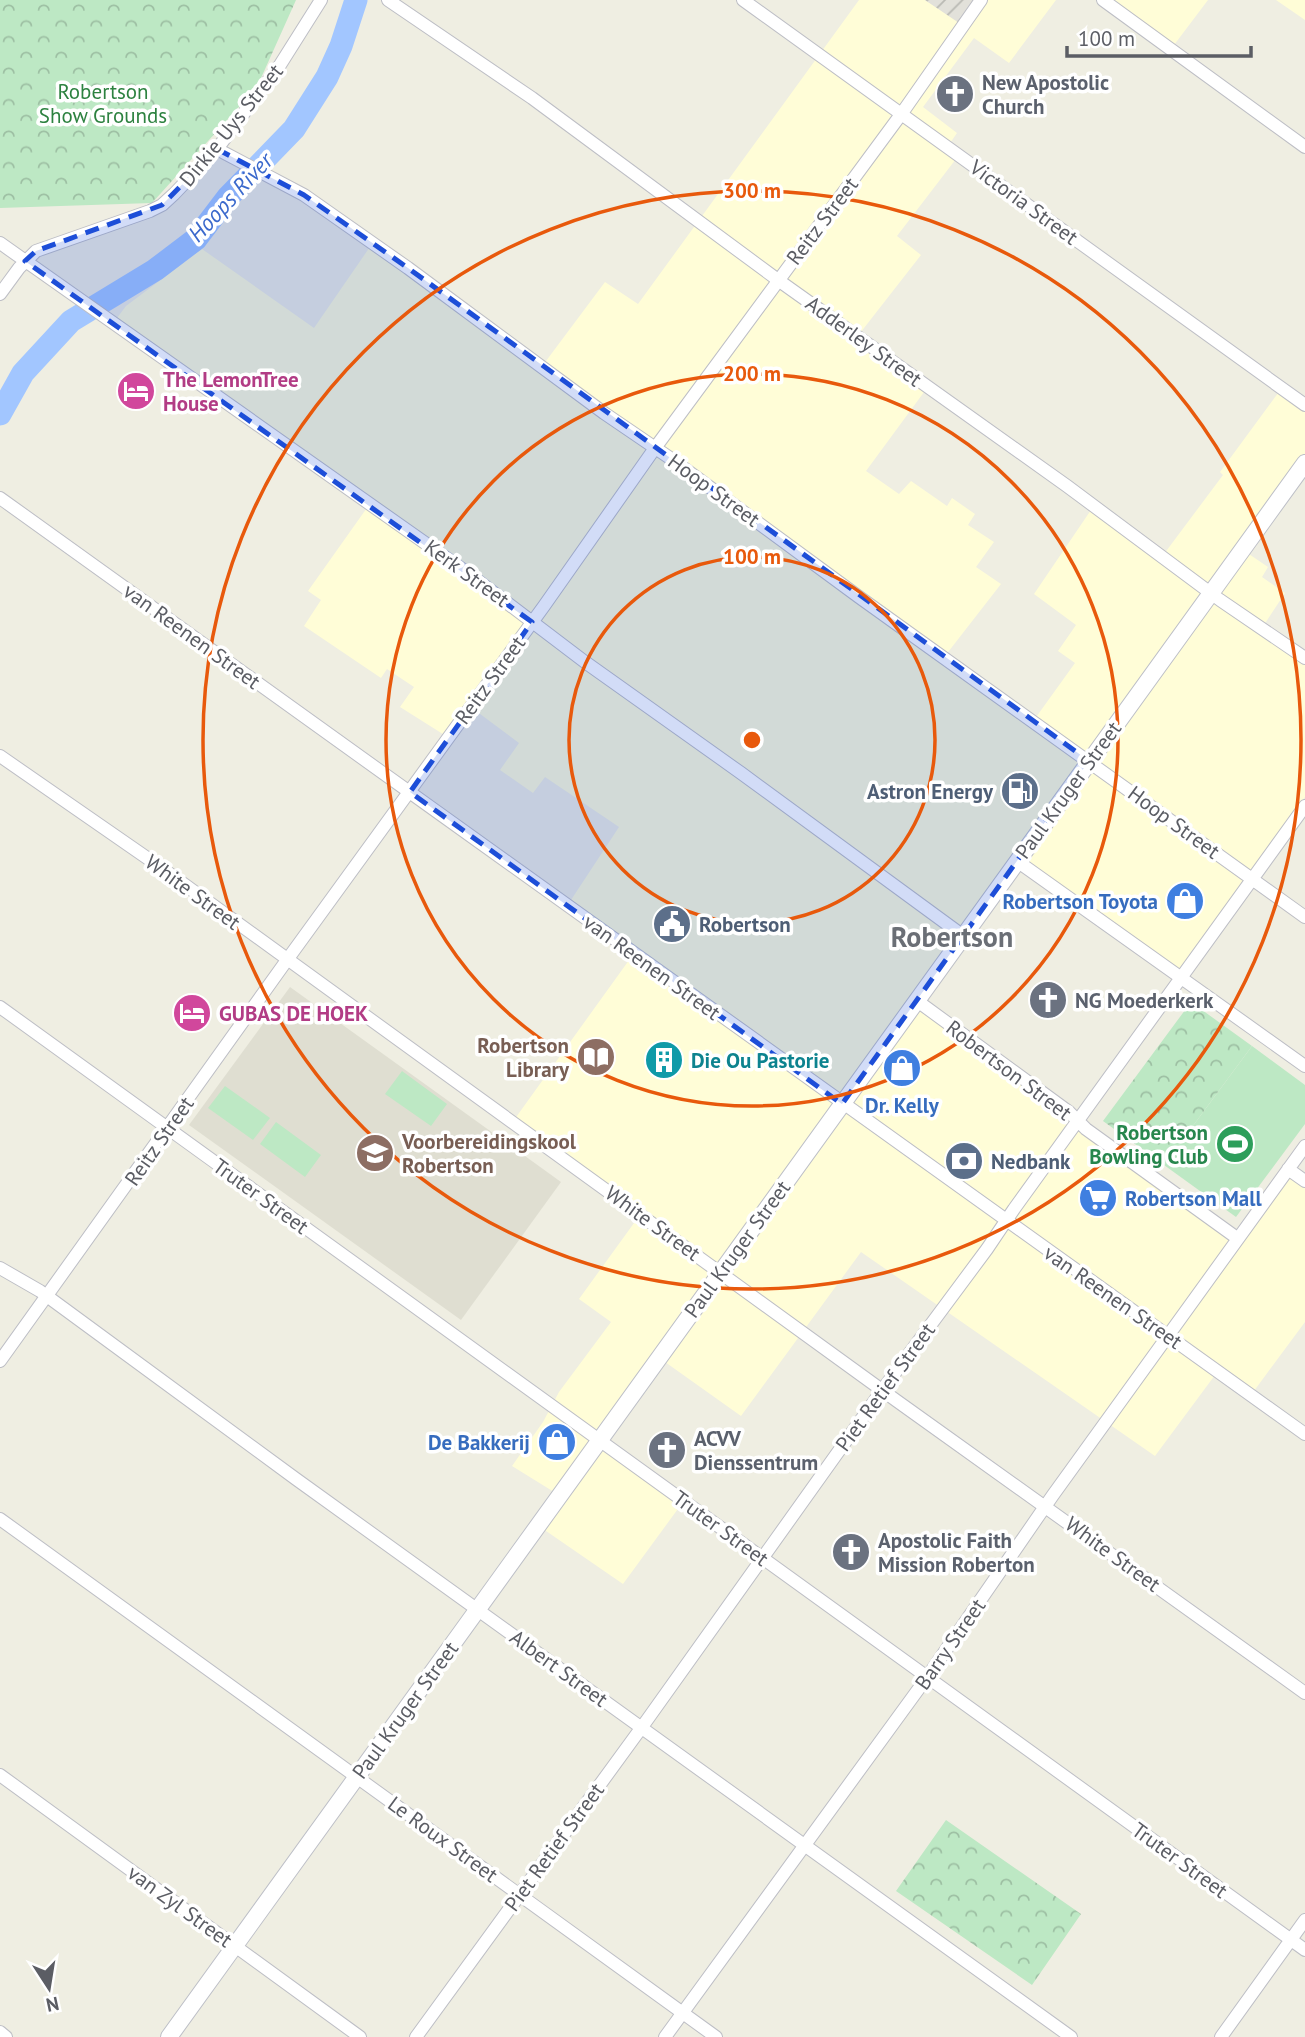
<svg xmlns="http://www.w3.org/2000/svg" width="1305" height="2037" font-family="'PT Sans',sans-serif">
<defs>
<pattern id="industrial-furrows" width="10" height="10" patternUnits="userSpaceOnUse" patternTransform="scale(1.75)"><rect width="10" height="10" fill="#e2e1da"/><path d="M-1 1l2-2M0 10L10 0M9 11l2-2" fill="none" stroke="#babab4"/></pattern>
<pattern id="park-crowns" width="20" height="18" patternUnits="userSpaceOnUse" patternTransform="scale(1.75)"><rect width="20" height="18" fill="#bde8c4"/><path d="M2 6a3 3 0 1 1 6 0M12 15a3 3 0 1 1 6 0" fill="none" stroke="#9dbfa3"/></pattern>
</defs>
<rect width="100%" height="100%" fill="#efeee2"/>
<path fill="#fffdd7" d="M 859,0 L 925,0 L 959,22 L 975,0 L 1056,0 L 1009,63 L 974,38 L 923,107 L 957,133 L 948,146 L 959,155 L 897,236 L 921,255 L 857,337 L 927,388 L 866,471 L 899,494 L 911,481 L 947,506 L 952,498 L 975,514 L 968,525 L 994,542 L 976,567 L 1001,584 L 945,656 L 1034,720 L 1075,663 L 1058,651 L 1076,625 L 1034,594 L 1093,507 L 1161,558 L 1223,475 L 1220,472 L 1281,389 L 1305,406 L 1305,457 L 1240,548 L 1268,567 L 1262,577 L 1285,593 L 1262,628 L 1305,659 L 1305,797 L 1174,976 L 1018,864 L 913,1006 L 1234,1239 L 1287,1169 L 1305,1182 L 1305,1322 L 1251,1395 L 1218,1371 L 1155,1456 L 861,1252 L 741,1416 L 658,1357 L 598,1439 L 683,1502 L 623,1584 L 533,1522 L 554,1492 L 512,1466 L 543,1422 L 559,1392 L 611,1322 L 579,1299 L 642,1212 L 514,1120 L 632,956 L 569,903 L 619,827 L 545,777 L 533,793 L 500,770 L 519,743 L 468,705 L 446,736 L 400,707 L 414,687 L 387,669 L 381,678 L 304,626 L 321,600 L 308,591 L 369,505 L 111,326 L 126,306 L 202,249 L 314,328 L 374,241 L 543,365 L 605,282 L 638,304 Z
M 1105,0 L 1208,0 L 1171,49 Z
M 1277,0 L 1305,0 L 1305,20 L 1276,0 Z"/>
<path fill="url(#industrial-furrows)" d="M 925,0 L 975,0 L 959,23 Z"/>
<path fill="#dfded1" d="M 290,987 L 561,1182 L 461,1320 L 189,1125 Z"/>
<path fill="#bde8c4" d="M 1252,1046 L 1305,1085 L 1305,1124 L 1236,1217 L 1164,1165 Z
M 402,1071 L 447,1104 L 431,1126 L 385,1094 Z
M 225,1086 L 270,1118 L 253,1140 L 208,1108 Z
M 276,1122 L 321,1155 L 305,1177 L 260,1144 Z"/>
<path fill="url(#park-crowns)" d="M 0,0 L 296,0 L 257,87 L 152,203 L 0,208 Z
M 1191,1002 L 1252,1046 L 1164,1165 L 1103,1121 Z
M 946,1820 L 1081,1914 L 1032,1985 L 896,1891 Z"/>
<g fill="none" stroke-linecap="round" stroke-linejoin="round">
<path stroke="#a2c6ff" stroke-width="23" d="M 0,414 L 23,373 L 71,321 L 155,270 L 196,239 L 228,197 L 294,129 L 327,77 L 341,46 L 356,0"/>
<defs>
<path id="street" d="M 388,0 L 532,98 L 778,280 L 1067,486 L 1220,600 L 1305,658
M 743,0 L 1305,405
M 1103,0 L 1305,147
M 217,149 L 304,195 L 408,268 L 604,413 L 670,458 L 859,597 L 1305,917
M 0,243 L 469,574 L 585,662 L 741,773 L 962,935
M 0,294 L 19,268 L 36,251 L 150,211 L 162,205 L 174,194 L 217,149 L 280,65 L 321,0
M 0,498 C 435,810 869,1123 1305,1434
M 0,756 L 163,869 L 897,1401 L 1305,1693
M 1017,861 L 1305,1066
M 916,1000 L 1069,1112 L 1086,1129 L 1237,1238
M 0,1007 L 1305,1950
M 1288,1169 L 1305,1181
M 0,1268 L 40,1291 L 296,1479 L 1071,2037
M 0,1361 L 287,960 L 544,606 L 655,448 L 902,113 L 981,0
M 0,1519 L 716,2037
M 0,1775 L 360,2037
M 0,2032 L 6,2037
M 416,2037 L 647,1720 L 883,1389 L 987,1249 L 1014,1209 L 1305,806
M 665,2037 L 928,1676 L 1053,1495 L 1305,1146
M 1221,2037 L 1305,1920"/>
<path id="secondary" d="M 169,2037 L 1305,463"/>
</defs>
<use href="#street" stroke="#bdbec5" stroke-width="14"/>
<use href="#secondary" stroke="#bdbfc7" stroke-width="18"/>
<use href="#street" stroke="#fff" stroke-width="12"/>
<use href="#secondary" stroke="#fff" stroke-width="16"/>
</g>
<path fill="#1d4ed8" fill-opacity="0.2" stroke="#1d4ed8" stroke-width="5" stroke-dasharray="14 9" stroke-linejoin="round" d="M 217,149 L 304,195 L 408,268 L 1089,761 L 842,1104 L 410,792 L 532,622 L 25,261 L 36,251 L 162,205 Z"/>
<g fill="none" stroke="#e8590c" stroke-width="3.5">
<circle cx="752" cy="740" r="183"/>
<circle cx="752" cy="740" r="366"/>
<circle cx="752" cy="740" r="549"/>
</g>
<defs>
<symbol id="church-disc" viewBox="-11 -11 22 22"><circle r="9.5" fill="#6b7280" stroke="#fff"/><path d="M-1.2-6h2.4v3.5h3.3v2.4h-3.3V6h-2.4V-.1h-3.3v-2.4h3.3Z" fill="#fff"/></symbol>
<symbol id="hotel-disc" viewBox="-11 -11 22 22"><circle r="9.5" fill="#d1479c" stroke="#fff"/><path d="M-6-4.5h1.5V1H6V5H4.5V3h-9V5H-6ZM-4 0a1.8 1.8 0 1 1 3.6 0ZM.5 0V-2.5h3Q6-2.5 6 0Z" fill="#fff"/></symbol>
<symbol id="fuel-disc" viewBox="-11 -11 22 22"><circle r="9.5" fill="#5c6f8a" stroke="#fff"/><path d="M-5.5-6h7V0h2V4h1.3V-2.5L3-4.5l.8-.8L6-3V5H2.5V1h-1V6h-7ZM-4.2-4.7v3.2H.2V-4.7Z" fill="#fff"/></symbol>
<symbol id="shop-disc" viewBox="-11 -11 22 22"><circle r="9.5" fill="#3f7fe0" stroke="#fff"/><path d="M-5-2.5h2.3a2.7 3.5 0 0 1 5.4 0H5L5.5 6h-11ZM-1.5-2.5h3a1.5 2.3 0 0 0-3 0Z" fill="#fff"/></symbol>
<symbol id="civic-disc" viewBox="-11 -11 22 22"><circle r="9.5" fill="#5c6f8a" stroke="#fff"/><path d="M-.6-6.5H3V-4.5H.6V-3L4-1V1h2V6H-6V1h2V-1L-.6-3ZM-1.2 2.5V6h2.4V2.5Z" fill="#fff"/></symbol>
<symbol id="library-disc" viewBox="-11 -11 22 22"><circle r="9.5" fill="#8d6e63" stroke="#fff"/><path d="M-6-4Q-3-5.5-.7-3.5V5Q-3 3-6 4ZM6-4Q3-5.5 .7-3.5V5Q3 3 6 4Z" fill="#fff"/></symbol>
<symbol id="building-disc" viewBox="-11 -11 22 22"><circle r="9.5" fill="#0f9aa8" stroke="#fff"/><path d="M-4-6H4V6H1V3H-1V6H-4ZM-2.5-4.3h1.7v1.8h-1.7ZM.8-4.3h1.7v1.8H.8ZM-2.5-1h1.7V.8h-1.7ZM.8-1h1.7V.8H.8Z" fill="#fff"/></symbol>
<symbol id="stadium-disc" viewBox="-11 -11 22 22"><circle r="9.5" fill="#2e9e5b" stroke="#fff"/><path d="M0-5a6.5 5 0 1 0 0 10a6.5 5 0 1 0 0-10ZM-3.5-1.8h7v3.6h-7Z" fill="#fff"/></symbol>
<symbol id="school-disc" viewBox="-11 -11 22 22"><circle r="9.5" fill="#8d6e63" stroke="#fff"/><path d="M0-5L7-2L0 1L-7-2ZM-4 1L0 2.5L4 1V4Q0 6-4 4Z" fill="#fff"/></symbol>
<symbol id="bank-disc" viewBox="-11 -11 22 22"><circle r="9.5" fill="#5c6f8a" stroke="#fff"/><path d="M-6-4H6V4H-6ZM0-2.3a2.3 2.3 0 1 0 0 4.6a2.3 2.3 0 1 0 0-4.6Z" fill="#fff"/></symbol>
<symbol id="supermarket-disc" viewBox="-11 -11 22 22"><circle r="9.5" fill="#3f7fe0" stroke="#fff"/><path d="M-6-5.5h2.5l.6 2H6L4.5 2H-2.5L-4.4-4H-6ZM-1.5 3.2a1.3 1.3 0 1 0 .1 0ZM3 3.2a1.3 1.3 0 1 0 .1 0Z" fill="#fff"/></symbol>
</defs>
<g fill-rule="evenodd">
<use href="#church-disc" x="933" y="72" width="44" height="44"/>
<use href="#hotel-disc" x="114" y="369" width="44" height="44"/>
<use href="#fuel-disc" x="998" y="769" width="44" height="44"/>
<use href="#shop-disc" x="1163" y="879" width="44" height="44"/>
<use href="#civic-disc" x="650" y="902" width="44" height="44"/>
<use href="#church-disc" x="1026" y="978" width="44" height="44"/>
<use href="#hotel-disc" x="170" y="991" width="44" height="44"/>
<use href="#library-disc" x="574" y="1035" width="44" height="44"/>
<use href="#building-disc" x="642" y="1038" width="44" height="44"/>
<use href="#shop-disc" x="880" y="1046" width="44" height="44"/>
<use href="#stadium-disc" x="1213" y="1122" width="44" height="44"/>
<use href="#school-disc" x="353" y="1131" width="44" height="44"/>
<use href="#bank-disc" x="942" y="1139" width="44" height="44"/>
<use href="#supermarket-disc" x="1076" y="1176" width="44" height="44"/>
<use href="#shop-disc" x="535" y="1420" width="44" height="44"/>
<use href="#church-disc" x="645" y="1428" width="44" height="44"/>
<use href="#church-disc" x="829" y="1530" width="44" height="44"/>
</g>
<g text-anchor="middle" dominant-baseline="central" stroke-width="7" stroke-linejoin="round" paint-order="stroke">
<g font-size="21" font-weight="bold" fill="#5b616d" stroke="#fff" text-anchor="start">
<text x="982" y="82">New Apostolic<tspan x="982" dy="24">Church</tspan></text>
<text x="1075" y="1000">NG Moederkerk</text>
<text x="694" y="1438">ACVV<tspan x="694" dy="24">Dienssentrum</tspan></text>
<text x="878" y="1540">Apostolic Faith<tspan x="878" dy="24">Mission Roberton</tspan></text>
</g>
<g font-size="21" fill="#2d8240" stroke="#fff">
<text x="103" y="91">Robertson<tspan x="103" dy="24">Show Grounds</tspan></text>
</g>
<g font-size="21" fill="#5b5d64" stroke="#fff">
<text transform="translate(231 125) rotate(-51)">Dirkie Uys Street</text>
<text transform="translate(1024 202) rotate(36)">Victoria Street</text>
<text transform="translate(822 221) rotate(-53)">Reitz Street</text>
<text transform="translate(864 341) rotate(36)">Adderley Street</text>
<text transform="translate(714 490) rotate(36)">Hoop Street</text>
<text transform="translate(467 573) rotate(36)">Kerk Street</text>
<text transform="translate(192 636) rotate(36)">van Reenen Street</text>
<text transform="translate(490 680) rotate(-54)">Reitz Street</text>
<text transform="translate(1068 790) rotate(-54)">Paul Kruger Street</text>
<text transform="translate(1174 822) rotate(36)">Hoop Street</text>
<text transform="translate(193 892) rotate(36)">White Street</text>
<text transform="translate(652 967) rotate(36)">van Reenen Street</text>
<text transform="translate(1009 1070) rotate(37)">Robertson Street</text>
<text transform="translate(159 1141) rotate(-55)">Reitz Street</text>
<text transform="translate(261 1196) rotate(36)">Truter Street</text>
<text transform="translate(653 1223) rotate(36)">White Street</text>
<text transform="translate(737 1249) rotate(-54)">Paul Kruger Street</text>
<text transform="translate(1113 1297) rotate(35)">van Reenen Street</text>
<text transform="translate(885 1387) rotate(-54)">Piet Retief Street</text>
<text transform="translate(721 1528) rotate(36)">Truter Street</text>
<text transform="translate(1113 1554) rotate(36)">White Street</text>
<text transform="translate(950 1644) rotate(-55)">Barry Street</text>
<text transform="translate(559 1668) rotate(36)">Albert Street</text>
<text transform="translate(405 1710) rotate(-54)">Paul Kruger Street</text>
<text transform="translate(443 1839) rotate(36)">Le Roux Street</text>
<text transform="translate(554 1847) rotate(-54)">Piet Retief Street</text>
<text transform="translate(1180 1860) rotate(36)">Truter Street</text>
<text transform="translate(180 1906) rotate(36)">van Zyl Street</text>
</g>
<g font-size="21" font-weight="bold" fill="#b23c85" stroke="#fff" text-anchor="start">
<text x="163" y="379">The LemonTree<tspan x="163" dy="24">House</tspan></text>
<text x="219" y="1013">GUBAS DE HOEK</text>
</g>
<g font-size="21" font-weight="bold" fill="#4e5e75" stroke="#fff" text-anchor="start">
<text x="993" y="791" text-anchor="end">Astron Energy</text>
<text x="699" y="924">Robertson</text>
<text x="991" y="1161">Nedbank</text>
</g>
<g font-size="21" font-weight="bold" fill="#366cbe" stroke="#fff" text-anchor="end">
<text x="1158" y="901">Robertson Toyota</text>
<text x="902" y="1105" text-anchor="middle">Dr. Kelly</text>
<text x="1125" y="1198" text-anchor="start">Robertson Mall</text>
<text x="530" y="1442">De Bakkerij</text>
</g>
<g font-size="21" font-weight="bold" fill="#785e54" stroke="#fff" text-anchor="end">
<text x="569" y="1045">Robertson<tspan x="569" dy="24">Library</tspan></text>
<text x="402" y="1141" text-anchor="start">Voorbereidingskool<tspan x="402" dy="24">Robertson</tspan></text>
</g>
<g font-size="21" font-weight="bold" fill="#0d838f" stroke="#fff" text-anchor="start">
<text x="691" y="1060">Die Ou Pastorie</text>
</g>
<g font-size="21" font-weight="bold" fill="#27864d" stroke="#fff" text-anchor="end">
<text x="1208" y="1132">Robertson<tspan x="1208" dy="24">Bowling Club</tspan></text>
</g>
<g font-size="23" font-style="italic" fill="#3b69cc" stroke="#fff">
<text transform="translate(230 197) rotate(-47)">Hoops River</text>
</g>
<g font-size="28" font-weight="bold" fill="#6b6f76" stroke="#fff">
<text x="952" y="936">Robertson</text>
</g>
</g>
<circle cx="752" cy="740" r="10" fill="#e8590c" stroke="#fff" stroke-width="3.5"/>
<g font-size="21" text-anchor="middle" font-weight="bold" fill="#e8590c" stroke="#fff" stroke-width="7" stroke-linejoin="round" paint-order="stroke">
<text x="752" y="198">300 m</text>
<text x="752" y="381">200 m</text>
<text x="752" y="564">100 m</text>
</g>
<g transform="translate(49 1988) rotate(168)" stroke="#ffffff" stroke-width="5" paint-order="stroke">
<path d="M0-5L12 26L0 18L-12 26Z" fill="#5b5d64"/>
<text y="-10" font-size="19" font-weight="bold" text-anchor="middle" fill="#5b5d64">N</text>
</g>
<path d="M1067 46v10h184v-10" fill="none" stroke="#5b5d64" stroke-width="3.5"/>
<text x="1078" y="46" font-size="21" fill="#5b5d64" stroke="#ffffff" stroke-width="5" paint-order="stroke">100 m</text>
</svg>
